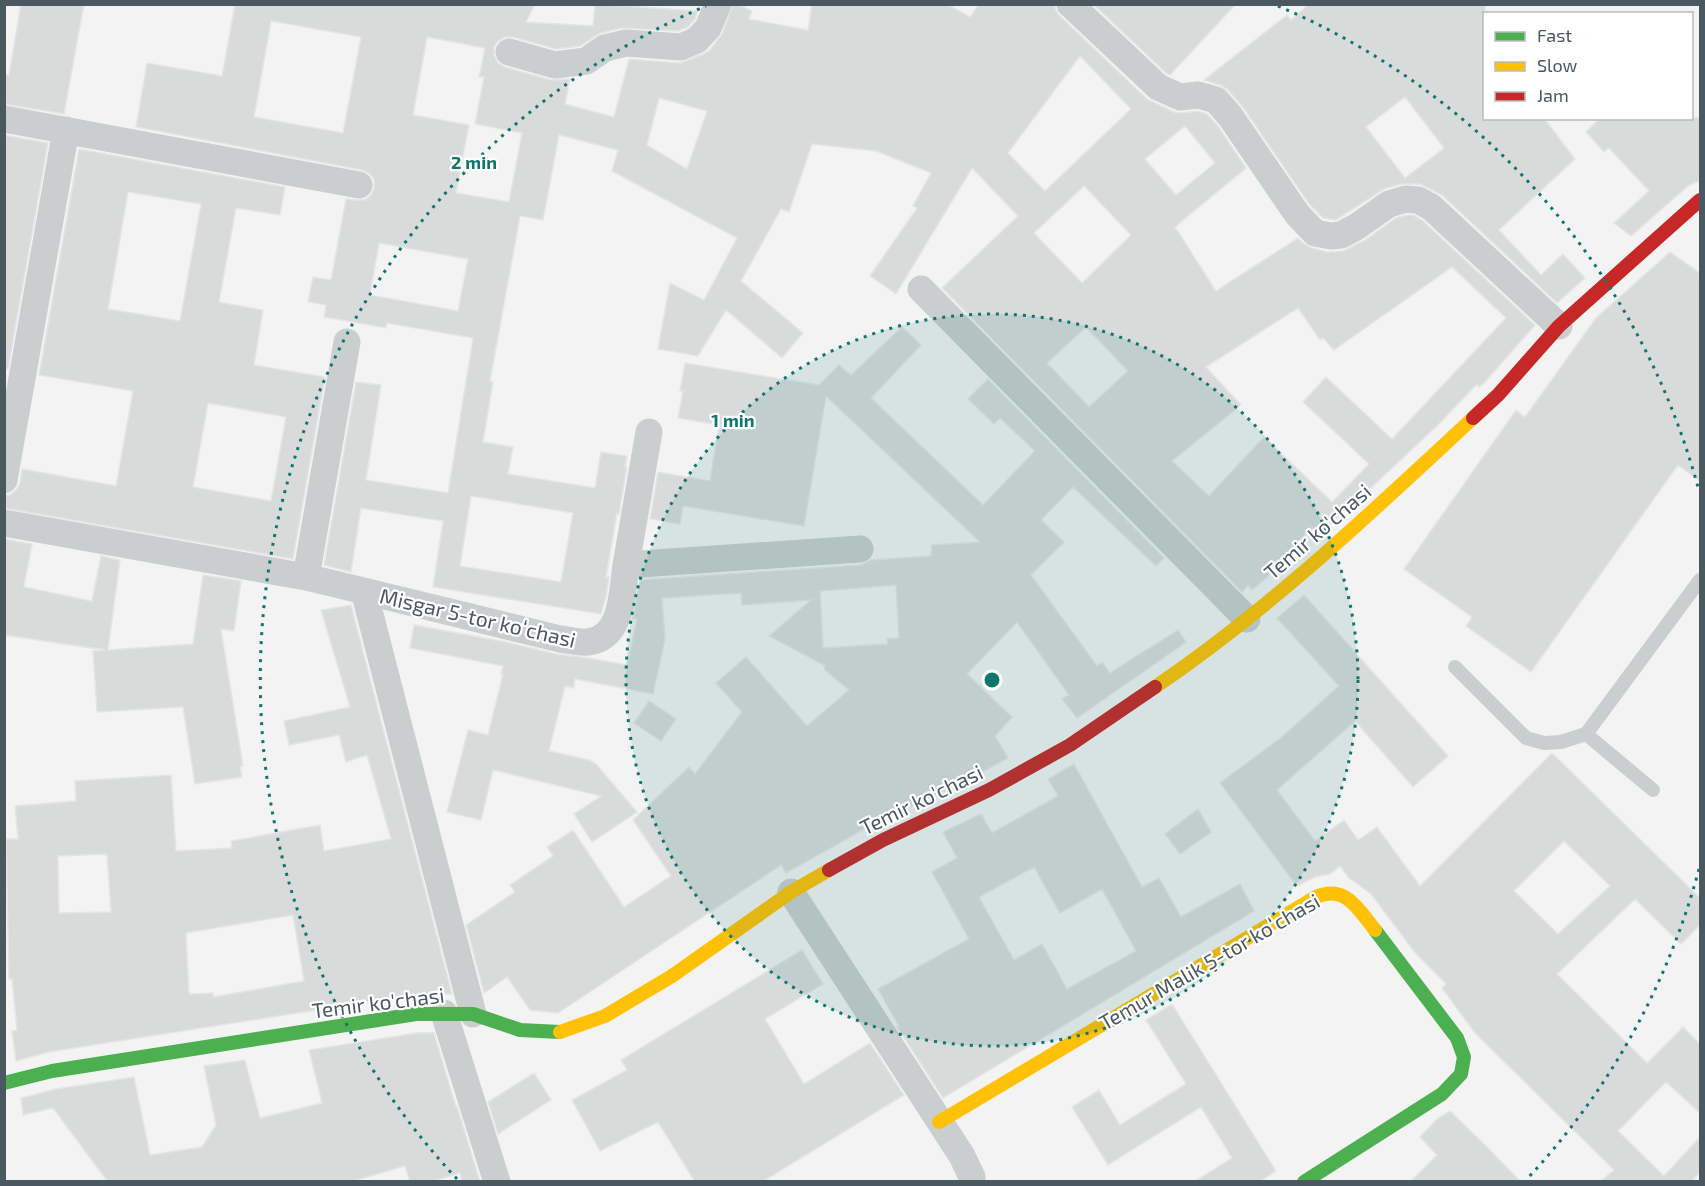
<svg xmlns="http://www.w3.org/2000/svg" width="1705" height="1186" font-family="'Exo 2',sans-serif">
<rect width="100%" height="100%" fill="#f3f3f3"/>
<path fill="#d9dbdb" stroke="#e4e5e6" stroke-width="1.5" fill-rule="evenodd" d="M 21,4 L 84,4 L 64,114 L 4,104 L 4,74 L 9,75 Z
M 235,4 L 535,4 L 526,22 L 593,26 L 595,4 L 698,11 L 695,19 L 688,27 L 678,31 L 622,28 L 601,33 L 580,46 L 556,49 L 513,37 L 505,37 L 498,41 L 494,47 L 494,55 L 498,63 L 505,67 L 551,80 L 570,79 L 565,104 L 614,117 L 629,59 L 680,63 L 703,54 L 709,51 L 722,34 L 733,4 L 738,4 L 752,11 L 749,19 L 808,30 L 812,4 L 947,4 L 970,17 L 979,4 L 1055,4 L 1055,9 L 1059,15 L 1147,99 L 1174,112 L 1182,113 L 1197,111 L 1207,114 L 1218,126 L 1246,168 L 1175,227 L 1216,291 L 1298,238 L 1304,244 L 1312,248 L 1328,252 L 1343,251 L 1365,240 L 1396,218 L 1408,215 L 1413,215 L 1422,220 L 1535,325 L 1485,382 L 1479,387 L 1477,384 L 1438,425 L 1358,500 L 1319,533 L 1312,527 L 1276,565 L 1278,568 L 1252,590 L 1248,585 L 1242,592 L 942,288 L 1018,216 L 972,168 L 896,294 L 870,276 L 917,208 L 913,206 L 931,173 L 876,151 L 812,144 L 789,212 L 781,209 L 741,281 L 803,333 L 782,358 L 726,310 L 698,356 L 658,349 L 670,283 L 704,300 L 737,238 L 612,171 L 618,150 L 559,135 L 543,220 L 520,216 L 490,381 L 493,382 L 483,442 L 513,447 L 508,474 L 595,488 L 601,452 L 627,456 L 625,467 L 627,467 L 619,514 L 617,513 L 606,577 L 609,577 L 606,597 L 601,614 L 433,587 L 443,521 L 361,508 L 351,572 L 324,565 L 356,382 L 381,385 L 366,480 L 448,493 L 473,338 L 387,323 L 386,328 L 324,317 L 326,305 L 308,302 L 313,277 L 331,280 L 346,199 L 356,200 L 365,200 L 371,195 L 374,188 L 374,179 L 369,173 L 362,170 L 136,127 L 147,63 L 222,76 ZM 271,21 L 361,37 L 343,133 L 254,117 ZM 427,37 L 485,48 L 479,77 L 484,77 L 475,124 L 522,133 L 509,202 L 456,193 L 469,125 L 413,115 ZM 1080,56 L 1131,109 L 1045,191 L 1008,153 ZM 659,98 L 707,111 L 687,169 L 647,145 ZM 1185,126 L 1215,163 L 1176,195 L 1145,159 ZM 1084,186 L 1131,235 L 1082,283 L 1034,233 ZM 379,243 L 468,259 L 458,311 L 370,295 ZM 1452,267 L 1506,318 L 1392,439 L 1326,377 L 1303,402 L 1369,464 L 1332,502 L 1264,437 L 1209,496 L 1172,461 L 1241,405 L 1206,367 L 1298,308 L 1320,340 L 1323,338 L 1334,350 ZM 1086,327 L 1128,371 L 1089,407 L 1047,363 ZM 471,496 L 573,513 L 561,582 L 460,566 Z
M 1093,4 L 1236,4 L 1170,75 L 1167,74 Z
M 1309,4 L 1485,4 L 1485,118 L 1544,118 L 1575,159 L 1499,230 L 1541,275 L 1563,254 L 1585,278 L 1557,303 L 1442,195 L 1420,184 L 1402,184 L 1384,189 L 1336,220 L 1323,218 L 1309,204 L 1242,106 L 1227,89 L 1220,85 L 1204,80 L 1287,15 L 1291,20 ZM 1405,97 L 1444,148 L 1405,178 L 1366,127 Z
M 1600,118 L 1701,118 L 1701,182 L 1696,182 L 1688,186 L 1631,236 L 1614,223 L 1649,191 L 1609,148 L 1604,152 L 1586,132 Z
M 4,135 L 48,143 L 8,369 L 4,369 Z
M 79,149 L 285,187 L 280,215 L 236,208 L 219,302 L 263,310 L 254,365 L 325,377 L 293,559 L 4,508 L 4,495 L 10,495 L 16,490 L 20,483 L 22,469 L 116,486 L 133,391 L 39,375 ZM 128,192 L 201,204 L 180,321 L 108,309 ZM 208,403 L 286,417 L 271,501 L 193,487 Z
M 1670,252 L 1701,274 L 1701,482 L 1678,465 L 1531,672 L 1466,626 L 1472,617 L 1404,569 L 1516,410 L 1525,417 L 1596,318 Z
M 902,327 L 921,345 L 871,398 L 983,505 L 1035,451 L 1000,418 L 994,424 L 968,399 L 988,379 L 1164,558 L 1156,566 L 1073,487 L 1041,520 L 1064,542 L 1031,575 L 1097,666 L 1102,662 L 1110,673 L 1178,630 L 1186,642 L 1077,718 L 1062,699 L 1069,695 L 1017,622 L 967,674 L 1012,717 L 995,736 L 1008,758 L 980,773 L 875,823 L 786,873 L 781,865 L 558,1013 L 530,1010 L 507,977 L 484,993 L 466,925 L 515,892 L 510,885 L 553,856 L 547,847 L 573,830 L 624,907 L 671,876 L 633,820 L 689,767 L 695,774 L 742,712 L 716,683 L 746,657 L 807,726 L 849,690 L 825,670 L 824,665 L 769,636 L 811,600 L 742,605 L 741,593 L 662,598 L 665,639 L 653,694 L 575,679 L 574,688 L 565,686 L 549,751 L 589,760 L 596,764 L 637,812 L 592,842 L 574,814 L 601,796 L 493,770 L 481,820 L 447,812 L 468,730 L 488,735 L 503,674 L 501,674 L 503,666 L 410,648 L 414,625 L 506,642 L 556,654 L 589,658 L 627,665 L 637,619 L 633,619 L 640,580 L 861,565 L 871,560 L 931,556 L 932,545 L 980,542 L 826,396 L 804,526 L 683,506 L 680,524 L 650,519 L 658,472 L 710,481 L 719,425 L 678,418 L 683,391 L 680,391 L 685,363 L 819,385 L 839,365 L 851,375 ZM 896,585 L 899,638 L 887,639 L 888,644 L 823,648 L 820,591 Z
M 4,539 L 32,544 L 24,587 L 92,601 L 101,556 L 120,560 L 108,650 L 193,644 L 203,575 L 241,581 L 234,631 L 221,629 L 243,766 L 240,766 L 242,777 L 195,784 L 183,707 L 97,712 L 93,651 L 105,650 L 4,635 Z
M 1304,595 L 1448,756 L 1413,787 L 1355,721 L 1277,790 L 1315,841 L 1344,820 L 1358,840 L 1377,827 L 1420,886 L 1552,753 L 1701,899 L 1701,924 L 1681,944 L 1635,899 L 1557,974 L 1647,1063 L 1683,1027 L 1701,1045 L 1701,1114 L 1666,1082 L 1618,1131 L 1664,1176 L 1701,1136 L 1701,1171 L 1691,1182 L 1600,1182 L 1614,1170 L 1475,1033 L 1442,988 L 1446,984 L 1416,954 L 1371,894 L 1349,878 L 1340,866 L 1330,874 L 1315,877 L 1297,886 L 1220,783 L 1282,737 L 1339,686 L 1277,618 ZM 1564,841 L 1610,886 L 1558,934 L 1514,891 Z
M 351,605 L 452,994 L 413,995 L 49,1052 L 16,1061 L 12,1031 L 17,1030 L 12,979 L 9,979 L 6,839 L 18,839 L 15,806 L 76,801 L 75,781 L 171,775 L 176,851 L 232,848 L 231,841 L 320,825 L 324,851 L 391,839 L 367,755 L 346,762 L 339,735 L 289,745 L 284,721 L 350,707 L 321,610 ZM 107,854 L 111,912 L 59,913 L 58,856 ZM 293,915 L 304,981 L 213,997 L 213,993 L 189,994 L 186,933 Z
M 649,701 L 676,719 L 661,741 L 634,723 Z
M 1074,764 L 1142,887 L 1159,878 L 1181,917 L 1240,884 L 1254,911 L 943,1098 L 897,1027 L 899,1026 L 878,989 L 969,939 L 932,872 L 957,858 L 943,832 L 981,814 L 992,833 L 1058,796 L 1048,779 ZM 1034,867 L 1060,913 L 1102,889 L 1136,951 L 1067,989 L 1042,944 L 1014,960 L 979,897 Z
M 1198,809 L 1211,832 L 1180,854 L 1165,834 Z
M 802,950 L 823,984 L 765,1019 L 804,1084 L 870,1043 L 904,1095 L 762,1182 L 695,1182 L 658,1122 L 600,1151 L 572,1100 L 627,1070 L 621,1060 Z
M 1172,1004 L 1276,1171 L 1259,1182 L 1194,1182 L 1232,1158 L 1201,1107 L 1108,1165 L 1072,1107 L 1099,1090 L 1120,1125 L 1186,1084 L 1146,1020 Z
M 417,1033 L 434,1033 L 456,1107 L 457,1106 L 480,1182 L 462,1182 L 460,1173 L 430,1182 L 410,1182 L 405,1166 L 350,1182 L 108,1182 L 53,1108 L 23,1115 L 21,1098 L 56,1089 L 134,1077 L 150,1155 L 202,1147 L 216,1125 L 204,1066 L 245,1060 L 260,1118 L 322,1103 L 309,1050 Z
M 534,1073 L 551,1100 L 498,1134 L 488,1102 Z
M 1450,1111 L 1486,1146 L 1521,1182 L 1410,1182 L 1437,1155 L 1420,1137 L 1437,1119 Z"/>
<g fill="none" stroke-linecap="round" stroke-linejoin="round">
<path stroke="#cacecf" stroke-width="14" d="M 1455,667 L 1526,738 L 1544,743 L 1561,742 L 1586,734 L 1700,580
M 1586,734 L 1653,790"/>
<path stroke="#cacecf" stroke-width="27" d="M 1070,4 L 1158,87 L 1180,97 L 1198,95 L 1216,100 L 1230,116 L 1297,214 L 1315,233 L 1331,236 L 1341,235 L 1356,227 L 1389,204 L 1406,199 L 1418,200 L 1431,207 L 1559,326
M 509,52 L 555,65 L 586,61 L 605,48 L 626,43 L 681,47 L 697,40 L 708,28 L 718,4
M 4,119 L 359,185
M 921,289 L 1247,619
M 4,480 L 66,130
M 4,523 L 306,577 L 364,591 L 473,1014
M 626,565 L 649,432
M 306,577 L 347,342
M 364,591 L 560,639 C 569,640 579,643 588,642 C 623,638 622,592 626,565 L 860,549
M 791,892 L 962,1156 L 972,1177 L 972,1182
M 444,1013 L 497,1182"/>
<path stroke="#4caf50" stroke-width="14" d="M 4,1083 L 52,1071 L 416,1014 L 473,1014 L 520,1030 L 560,1032
M 1304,1182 L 1442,1094 L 1461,1074 L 1464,1057 L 1457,1038 L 1375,930"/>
<path stroke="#ffc107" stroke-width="14" d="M 1155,687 C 1270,609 1372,512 1473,418
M 560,1032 L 605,1016 L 672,976 L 791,892 L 829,870
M 939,1122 L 1316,897 C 1346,884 1359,910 1375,930"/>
<path stroke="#c62828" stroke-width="14" d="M 1473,418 L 1498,395 L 1559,326 L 1700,200
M 829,870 L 883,840 L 989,790 L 1070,745 L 1155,687"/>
</g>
<circle cx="992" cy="680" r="366" fill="#0f766e" fill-opacity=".12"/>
<g fill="none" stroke="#0f766e" stroke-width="3" stroke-dasharray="3 6">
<circle cx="992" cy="680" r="366"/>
<path d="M1699 869A732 732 0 0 1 1527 1179M457 1179A732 732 0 0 1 706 6M1278 6A732 732 0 0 1 1699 491"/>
</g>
<g text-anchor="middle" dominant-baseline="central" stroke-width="4.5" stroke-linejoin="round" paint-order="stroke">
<g font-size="21" fill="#4a5860" stroke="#fff">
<text transform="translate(1317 531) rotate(-41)">Temir ko'chasi</text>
<text transform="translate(478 617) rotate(13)">Misgar 5-tor koʻchasi</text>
<text transform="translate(921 799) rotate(-26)">Temir ko'chasi</text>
<text transform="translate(1209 961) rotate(-30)">Temur Malik 5-tor koʻchasi</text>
<text transform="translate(378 1002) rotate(-7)">Temir ko'chasi</text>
</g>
</g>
<circle cx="992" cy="680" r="9" fill="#0f766e" stroke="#fff" stroke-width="3"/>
<g font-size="18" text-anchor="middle" font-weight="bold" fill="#0f766e" stroke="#fff" stroke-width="4.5" stroke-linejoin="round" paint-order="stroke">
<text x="474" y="169">2 min</text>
<text x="733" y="427">1 min</text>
</g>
<rect width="1705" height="1186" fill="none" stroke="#4a5860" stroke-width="12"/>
<rect x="1483" y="12" width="210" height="108" fill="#ffffff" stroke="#b7bcbf" stroke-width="1.5"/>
<rect x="1495" y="32" width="30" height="9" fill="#4caf50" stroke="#b7bcbf" stroke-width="1.5"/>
<text x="1537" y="42" font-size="18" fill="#4a5860">Fast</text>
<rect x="1495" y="62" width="30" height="9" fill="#ffc107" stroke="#b7bcbf" stroke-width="1.5"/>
<text x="1537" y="72" font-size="18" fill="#4a5860">Slow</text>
<rect x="1495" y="92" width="30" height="9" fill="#c62828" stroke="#b7bcbf" stroke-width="1.5"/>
<text x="1537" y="102" font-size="18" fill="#4a5860">Jam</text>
</svg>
